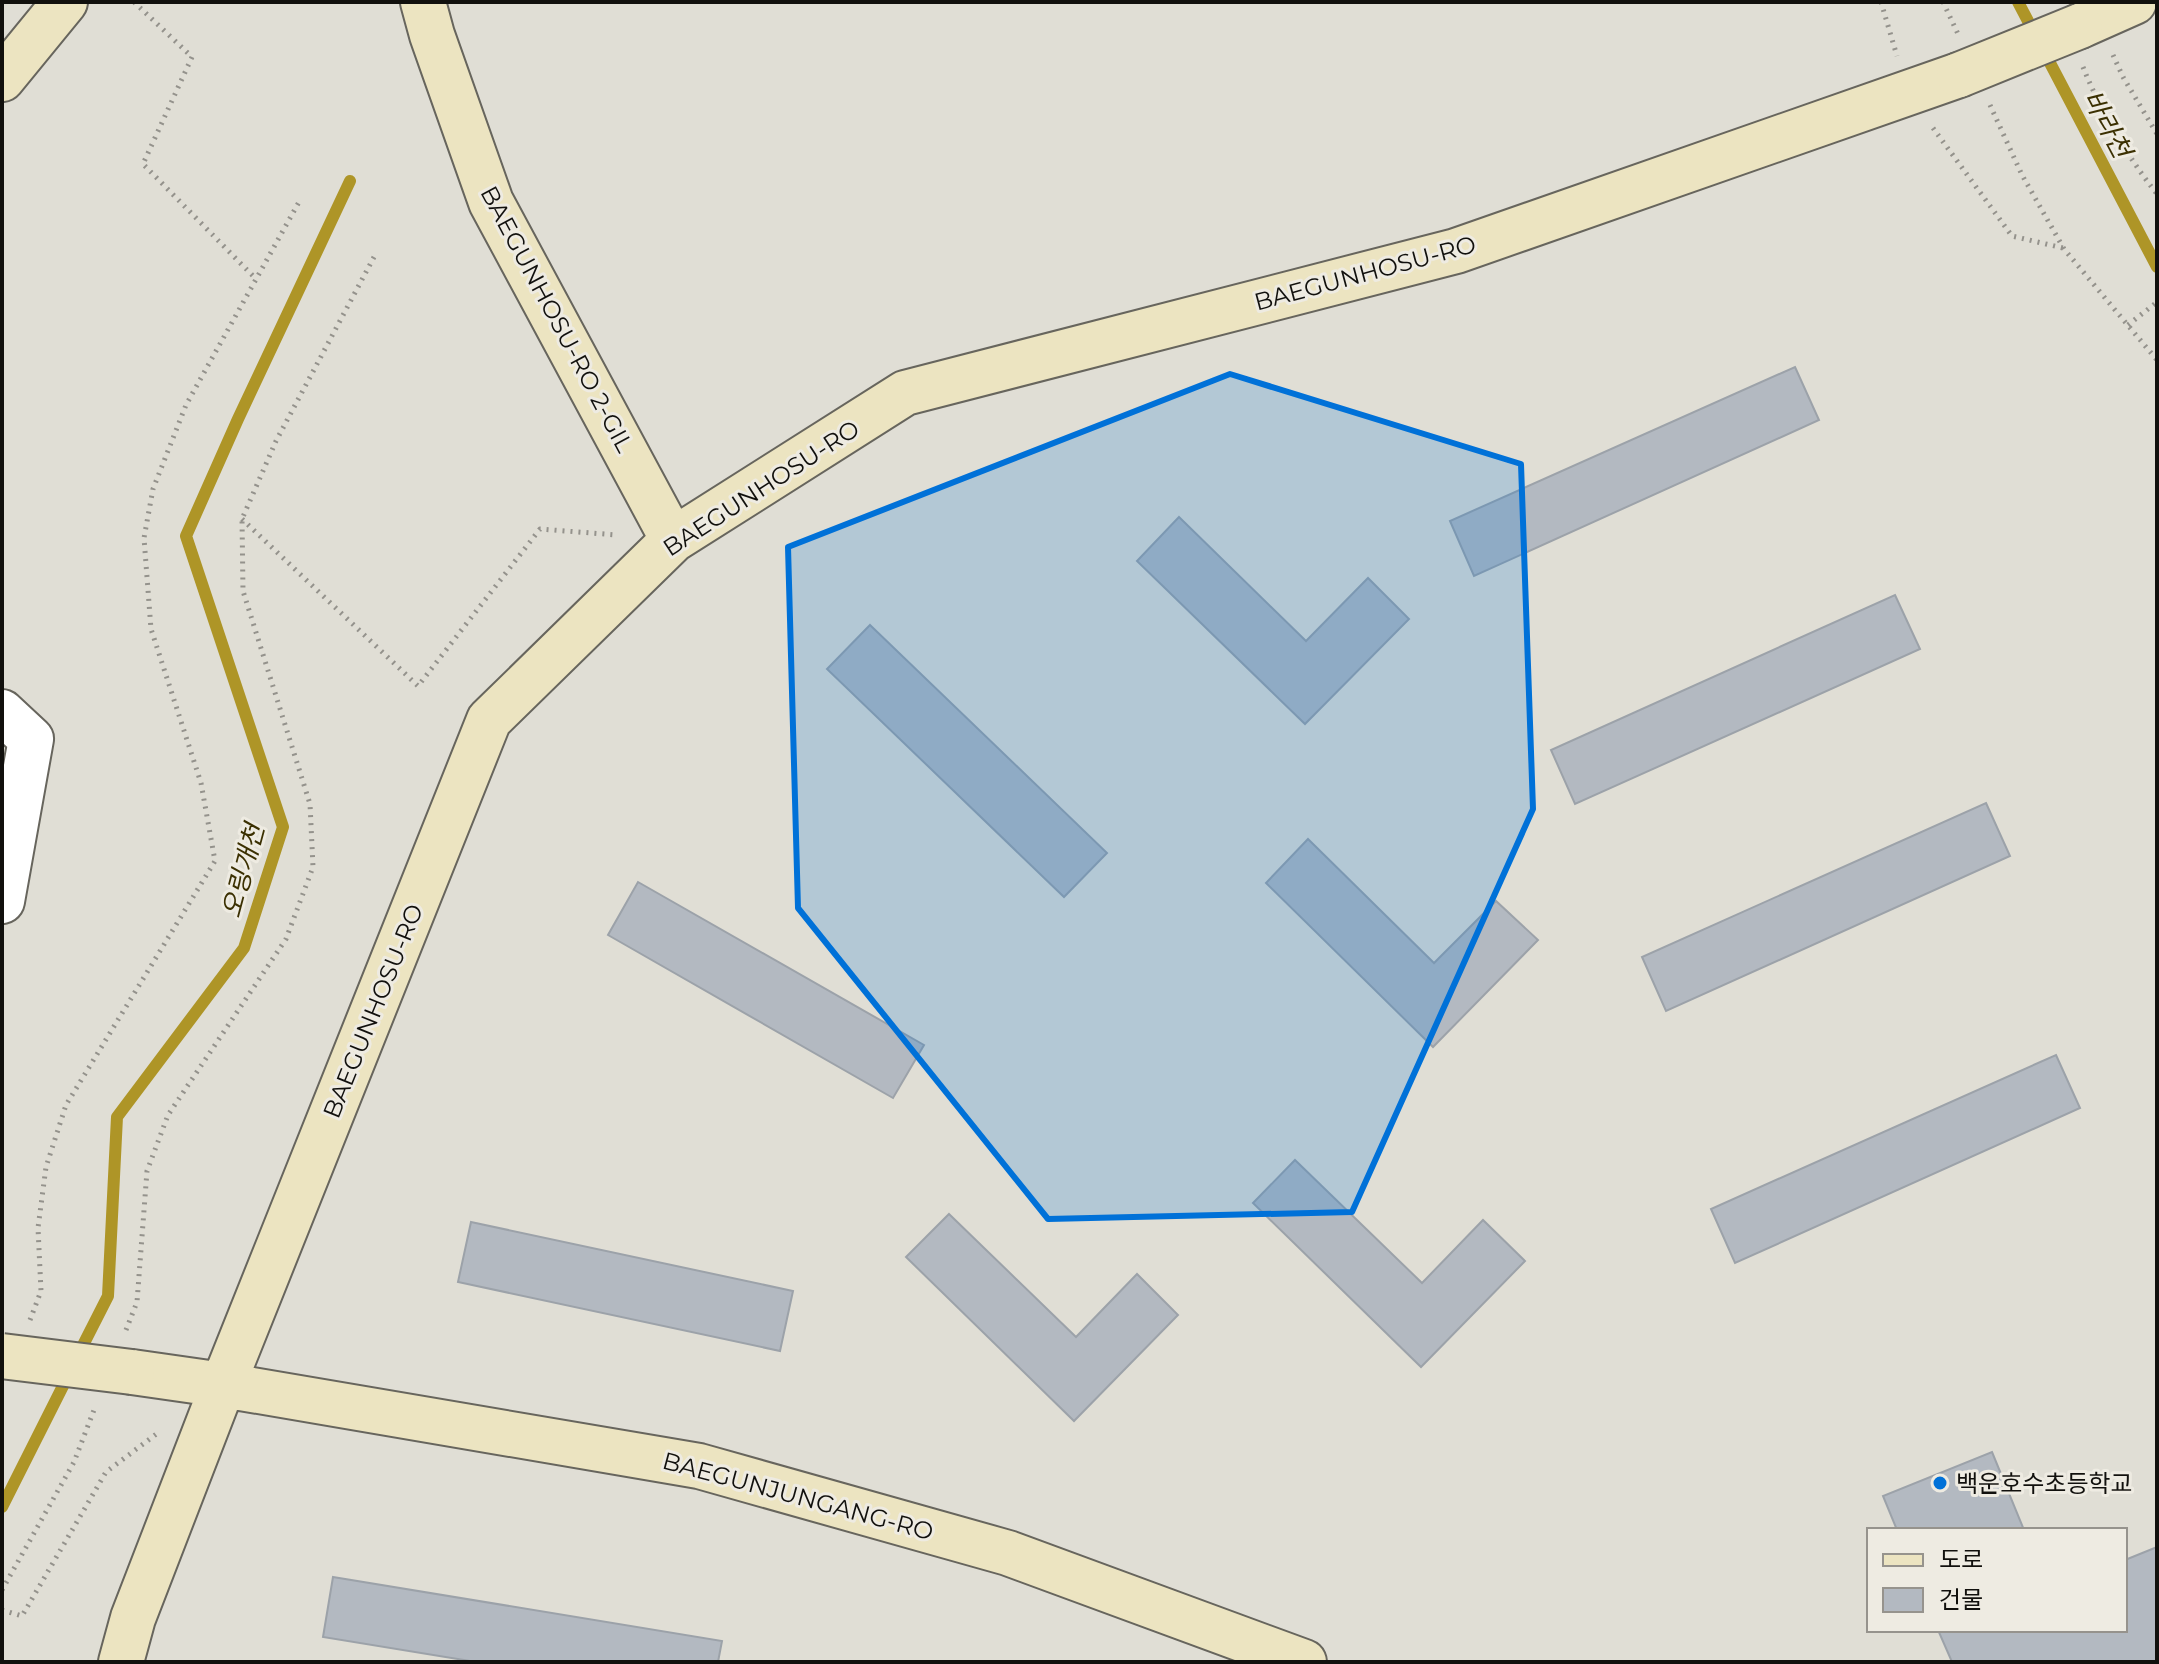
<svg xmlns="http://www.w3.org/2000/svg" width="2159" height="1664" font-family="Montserrat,'Noto Sans KR',sans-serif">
<rect width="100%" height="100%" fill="#e0ded5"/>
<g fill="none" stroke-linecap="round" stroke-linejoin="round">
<path stroke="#ae9527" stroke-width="12" d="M 2018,2 L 2157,267
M 77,1357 L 108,1296 L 117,1117 L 244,948 L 283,827 L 186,536 L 238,419 L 350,181
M 2,1507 L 69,1374"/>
</g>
<path fill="#b3b9c1" stroke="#9ca2a9" stroke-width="2" d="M 1795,367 L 1819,420 L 1474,576 L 1450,521 Z
M 1179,517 L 1306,641 L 1368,578 L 1409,619 L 1305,724 L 1137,561 Z
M 1895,595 L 1920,649 L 1575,804 L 1551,750 Z
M 870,625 L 1107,853 L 1064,897 L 827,669 Z
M 1986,803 L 2010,856 L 1666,1011 L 1642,957 Z
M 1308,839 L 1434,963 L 1496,901 L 1538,940 L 1433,1047 L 1266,883 Z
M 638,882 L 924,1045 L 893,1098 L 608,935 Z
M 2056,1055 L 2080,1108 L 1735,1263 L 1711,1209 Z
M 1295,1160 L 1422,1283 L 1483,1220 L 1525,1261 L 1421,1367 L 1253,1203 Z
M 949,1214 L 1076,1337 L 1137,1274 L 1178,1315 L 1074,1421 L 906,1257 Z
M 471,1222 L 793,1291 L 780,1351 L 458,1282 Z
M 1992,1452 L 2024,1530 L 1897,1530 L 1883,1496 Z
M 2157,1547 L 2157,1662 L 1952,1662 L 1938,1630 L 2125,1630 L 2125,1560 Z
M 333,1577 L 722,1641 L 718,1662 L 476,1662 L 323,1637 Z"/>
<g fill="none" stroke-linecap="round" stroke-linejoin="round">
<defs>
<path id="street" d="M 2,712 L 31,739 L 2,901"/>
<path id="secondary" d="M 423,2 L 432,35 L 491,202 L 673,540
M 2080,26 L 2134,2
M 2,79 L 65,2
M 132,1372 L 223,1385 L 699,1466 L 1008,1553 L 1304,1662
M 121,1662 L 133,1618 L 223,1385 L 489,720 L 673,540 L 905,393 L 1456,251 L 1959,75"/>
</defs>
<use href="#street" stroke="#67655d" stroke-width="48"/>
<use href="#secondary" stroke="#67655d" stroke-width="48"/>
<path stroke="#94928c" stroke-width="5" stroke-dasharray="2 6" stroke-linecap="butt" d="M 134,2 L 192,57 L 143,164 L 256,279
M 1881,2 L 1897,56
M 1943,2 L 1958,34
M 2113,55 L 2123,77 L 2157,134
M 2083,67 C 2101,112 2127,156 2157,194
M 1990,105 L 2022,175 L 2064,249 L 2157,360
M 1933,128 L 2012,236 L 2063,248
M 2128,325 L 2157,302
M 242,519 L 418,686 L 540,529 L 617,535
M 30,1320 L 41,1291 L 38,1228 L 46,1167 L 66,1105 L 215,861 L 201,783 L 151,629 L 144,538 L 153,489 L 186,405 L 299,202
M 126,1330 L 137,1302 L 147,1171 L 168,1115 L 286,939 L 313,867 L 310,804 L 243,591 L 242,519 L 276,441 L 374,257
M 2,1590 L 74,1462 L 94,1410
M 2,1610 L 22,1616 L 106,1472 L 159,1432"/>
<use href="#street" stroke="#fff" stroke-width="44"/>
<use href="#secondary" stroke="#ece4c1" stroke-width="44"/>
<defs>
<path id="secondary-bridge" d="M 1959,75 L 2080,26
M 2,1356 L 132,1372"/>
</defs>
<use href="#secondary-bridge" stroke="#67655d" stroke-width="48" stroke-linecap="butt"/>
<use href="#secondary-bridge" stroke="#ece4c1" stroke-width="44"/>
</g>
<path fill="#0071d8" fill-opacity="0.2" stroke="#0071d8" stroke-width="6" stroke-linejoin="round" d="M 1230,374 L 1521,464 L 1533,809 L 1352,1212 L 1048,1219 L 798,908 L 788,547 Z"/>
<circle fill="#0071d8" stroke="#eeebe2" stroke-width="3" cx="1940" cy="1483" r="8"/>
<g text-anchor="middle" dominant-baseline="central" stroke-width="6" stroke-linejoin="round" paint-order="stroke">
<g font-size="24" fill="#11100d" stroke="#eeebe2">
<text transform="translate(1365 273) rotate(-15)">BAEGUNHOSU-RO</text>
<text transform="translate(557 319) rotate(62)">BAEGUNHOSU-RO 2-GIL</text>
<text transform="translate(761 488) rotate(-33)">BAEGUNHOSU-RO</text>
<text transform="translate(373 1011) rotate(-68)">BAEGUNHOSU-RO</text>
<text transform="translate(798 1496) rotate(15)">BAEGUNJUNGANG-RO</text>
</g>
<g font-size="24" fill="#11100d" stroke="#eeebe2" text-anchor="start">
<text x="1956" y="1483">백운호수초등학교</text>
</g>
<g font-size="26" font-style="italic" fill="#3b3002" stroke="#eeebe2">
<text transform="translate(2107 124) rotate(62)">바라천</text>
<text transform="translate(243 871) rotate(-75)">오링개천</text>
</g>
</g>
<rect width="2159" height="1664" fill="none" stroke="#11100d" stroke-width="8"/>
<rect x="1867" y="1528" width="260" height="104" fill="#eeebe2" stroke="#96938d" stroke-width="2"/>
<rect x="1883" y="1554" width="40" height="12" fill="#ece4c1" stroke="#96938d" stroke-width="2"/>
<text x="1939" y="1568" font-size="24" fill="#11100d">도로</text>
<rect x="1883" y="1588" width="40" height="24" fill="#b3b9c1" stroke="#96938d" stroke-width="2"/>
<text x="1939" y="1608" font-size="24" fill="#11100d">건물</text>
</svg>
